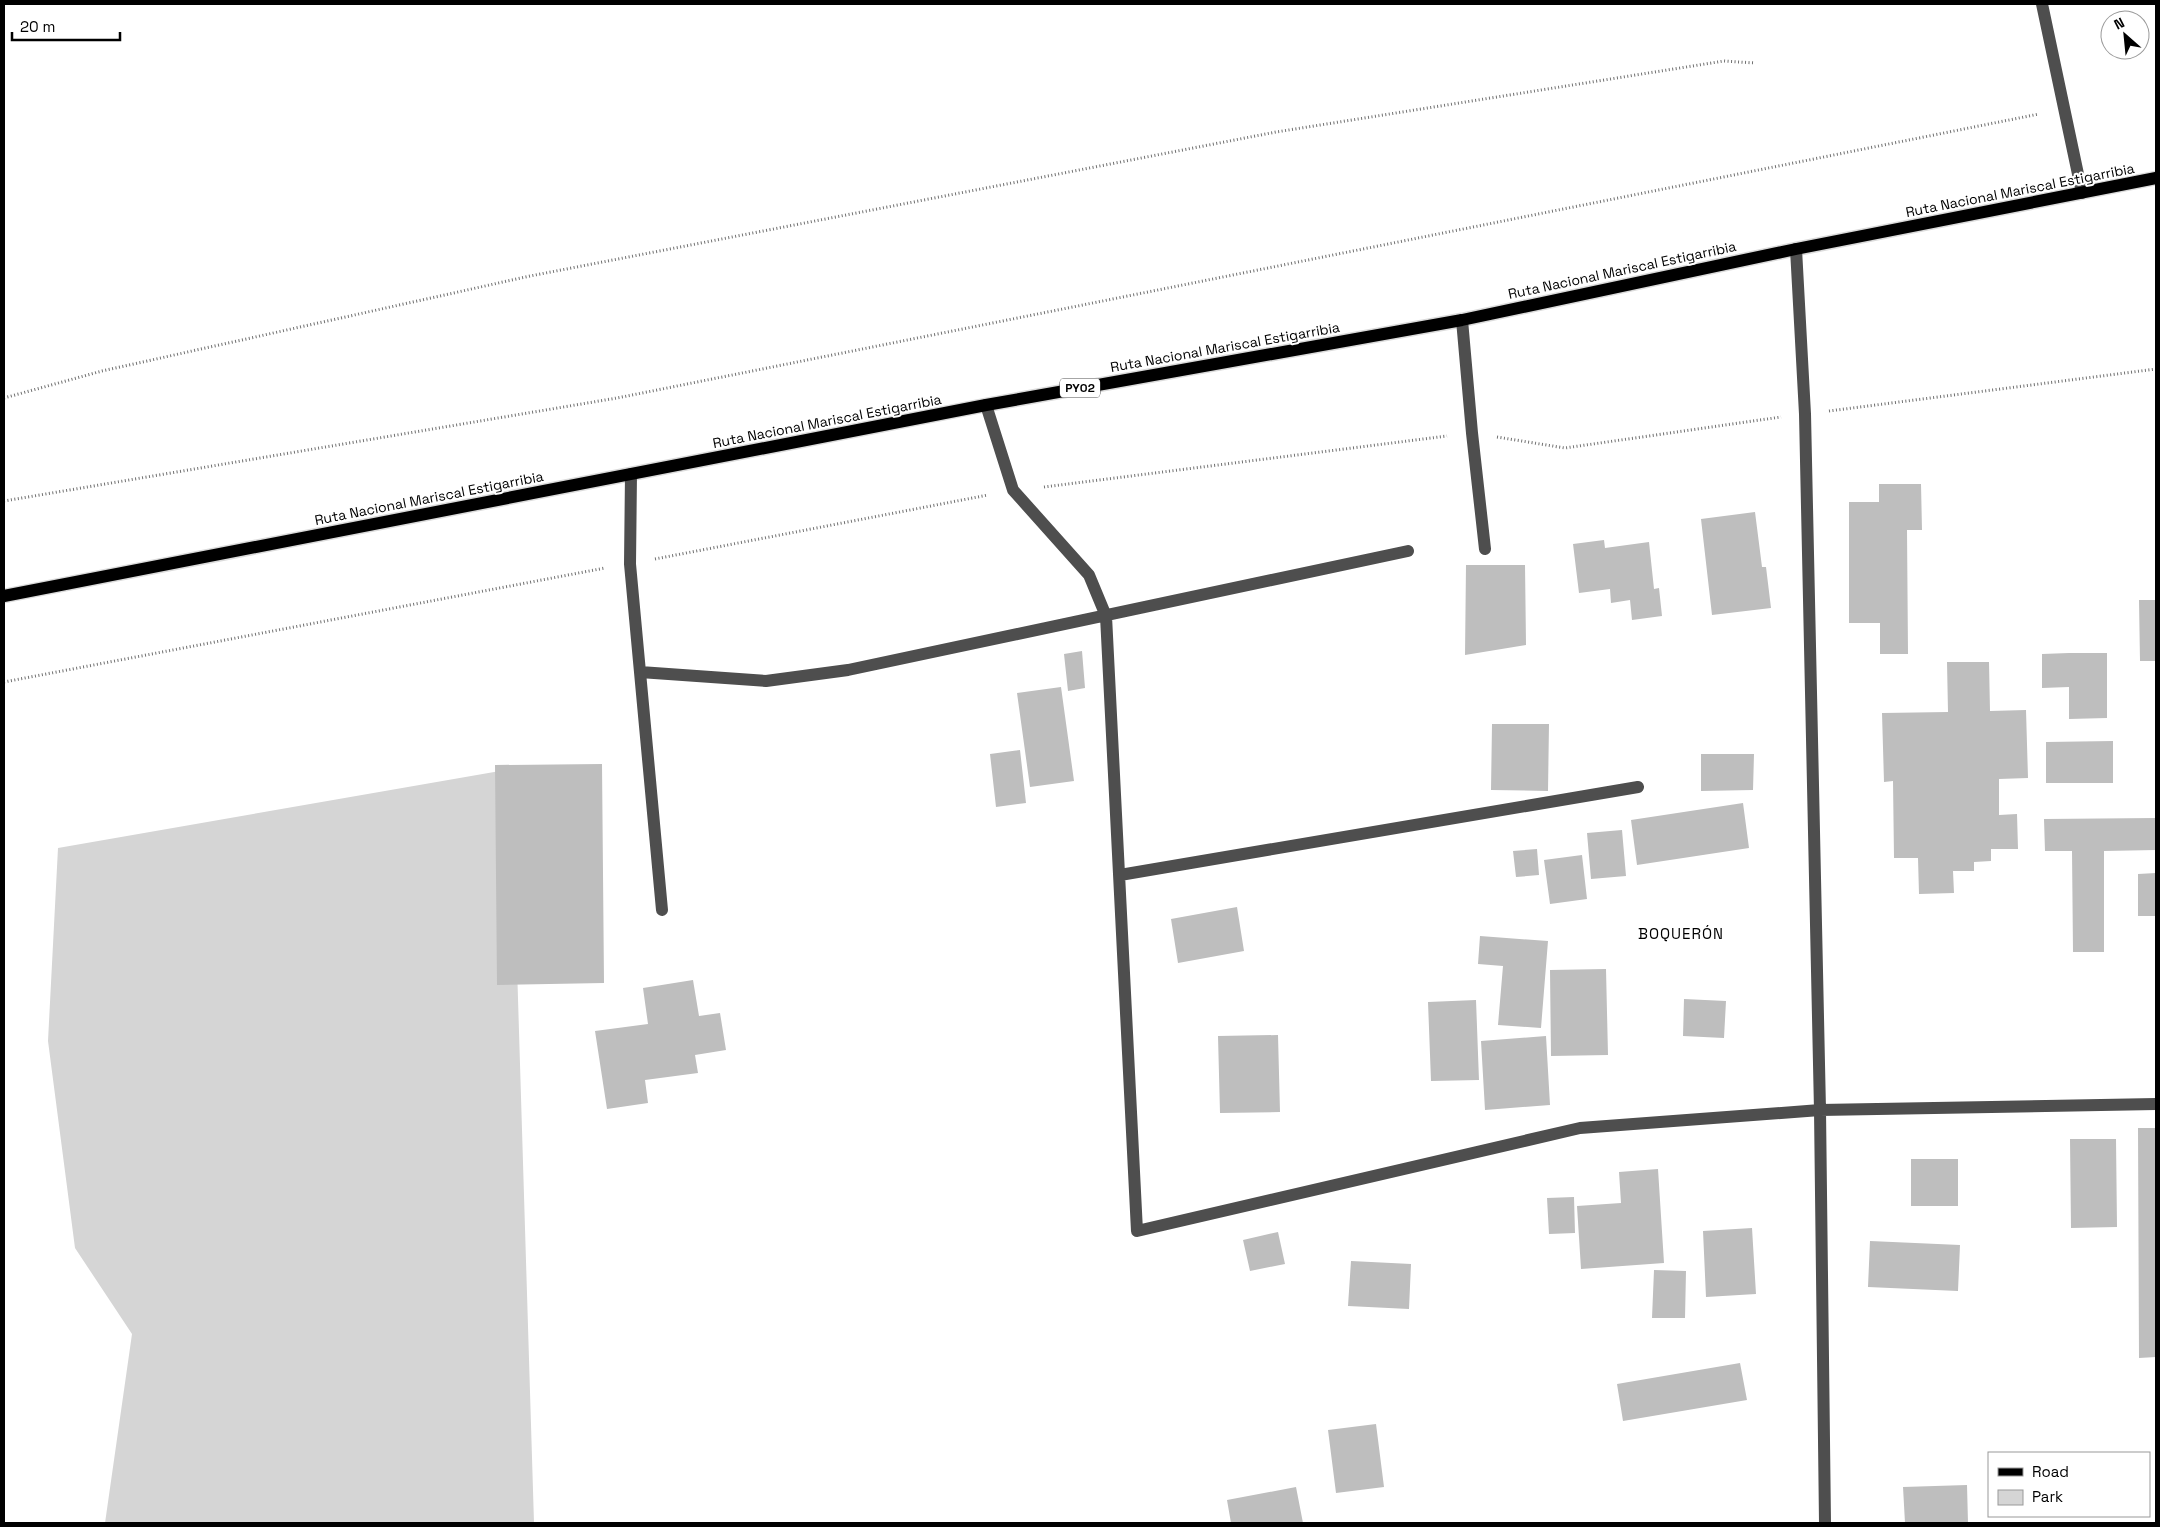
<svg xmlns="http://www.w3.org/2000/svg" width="2160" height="1527" font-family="'Space Grotesk',sans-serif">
<rect width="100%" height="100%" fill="#fff"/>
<path fill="#d5d5d5" d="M 511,769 L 534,1523 L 105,1523 L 132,1334 L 75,1248 L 48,1041 L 58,848 Z"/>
<path fill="#bebebe" d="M 1879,484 L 1921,484 L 1922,530 L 1907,530 L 1908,654 L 1880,654 L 1880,623 L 1849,623 L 1849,502 L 1879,502 Z
M 1755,512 L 1762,567 L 1766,567 L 1771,608 L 1712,615 L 1701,519 Z
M 1604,540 L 1605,548 L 1649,542 L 1654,589 L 1659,588 L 1662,616 L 1632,620 L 1630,600 L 1611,603 L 1610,589 L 1579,593 L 1573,544 Z
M 1466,565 L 1525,565 L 1526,645 L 1465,655 Z
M 2139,600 L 2156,600 L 2156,661 L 2140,661 Z
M 1082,651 L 1085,688 L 1068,691 L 1064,654 Z
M 2069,653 L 2107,653 L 2107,718 L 2069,719 L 2069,687 L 2042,688 L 2042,654 Z
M 1947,662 L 1989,662 L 1990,711 L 2026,710 L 2028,778 L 1999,779 L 1999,815 L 2017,814 L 2018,849 L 1991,849 L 1991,861 L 1974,862 L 1974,871 L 1953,871 L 1954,893 L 1919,894 L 1918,858 L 1894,858 L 1893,781 L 1884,782 L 1882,713 L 1948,712 Z
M 1061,687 L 1074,781 L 1030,787 L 1017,693 Z
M 1492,724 L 1549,724 L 1548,791 L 1491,790 Z
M 2113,741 L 2113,783 L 2046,783 L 2046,742 Z
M 1020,750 L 1026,803 L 996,807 L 990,754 Z
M 1701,754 L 1754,754 L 1753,790 L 1701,791 Z
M 602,764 L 604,983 L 497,985 L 495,765 Z
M 1743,803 L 1749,848 L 1637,865 L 1631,820 Z
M 2156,818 L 2156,850 L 2104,851 L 2104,952 L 2073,952 L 2072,851 L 2045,851 L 2044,819 Z
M 1622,830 L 1626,876 L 1591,879 L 1587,833 Z
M 1537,849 L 1539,875 L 1516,877 L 1513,851 Z
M 1582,855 L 1587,899 L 1550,904 L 1544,860 Z
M 2156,873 L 2156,916 L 2138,916 L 2138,874 Z
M 1237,907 L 1244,951 L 1178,963 L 1171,919 Z
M 1480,936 L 1548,941 L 1541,1028 L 1498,1025 L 1503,966 L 1478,964 Z
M 1606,969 L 1608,1055 L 1551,1056 L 1550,970 Z
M 693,980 L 699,1016 L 720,1013 L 726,1050 L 695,1055 L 698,1073 L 645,1080 L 648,1103 L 607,1109 L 595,1031 L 648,1024 L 643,988 Z
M 1684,999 L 1726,1001 L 1724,1038 L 1683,1036 Z
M 1476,1000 L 1479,1080 L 1431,1081 L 1428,1002 Z
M 1278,1035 L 1280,1112 L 1220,1113 L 1218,1036 Z
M 1546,1036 L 1550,1105 L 1485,1110 L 1481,1041 Z
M 2138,1128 L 2156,1128 L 2156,1357 L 2139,1358 Z
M 2070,1139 L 2116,1139 L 2117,1227 L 2071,1228 Z
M 1911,1159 L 1958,1159 L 1958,1206 L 1911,1206 Z
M 1658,1169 L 1664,1263 L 1581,1269 L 1577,1206 L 1621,1203 L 1619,1172 Z
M 1574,1197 L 1575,1233 L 1549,1234 L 1547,1198 Z
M 1752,1228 L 1756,1294 L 1706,1297 L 1703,1231 Z
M 1278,1232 L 1285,1264 L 1250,1271 L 1243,1240 Z
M 1870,1241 L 1960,1245 L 1958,1291 L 1868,1287 Z
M 1351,1261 L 1411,1264 L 1409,1309 L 1348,1306 Z
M 1654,1270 L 1686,1271 L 1685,1318 L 1652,1318 Z
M 1740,1363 L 1747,1400 L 1623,1421 L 1617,1384 Z
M 1376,1424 L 1384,1487 L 1336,1493 L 1328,1430 Z
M 1967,1485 L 1968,1523 L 1905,1523 L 1903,1487 Z
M 1296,1487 L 1303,1523 L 1231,1523 L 1227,1500 Z"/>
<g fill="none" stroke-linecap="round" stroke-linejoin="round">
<defs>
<path id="major" d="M 4,596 L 986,405 L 1462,320 L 1796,249 L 2156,178"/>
</defs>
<use href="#major" stroke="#dbdbdb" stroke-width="15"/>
<path stroke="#707070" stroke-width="3" stroke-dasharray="1 2.5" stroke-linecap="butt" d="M 4,398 L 102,371 L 530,276 L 1276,132 L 1724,61 L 1755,63
M 1829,411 L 2156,369
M 1497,437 L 1565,448 L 1781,417
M 1044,487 L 1447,436
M 4,501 L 617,398 L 2039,114
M 655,559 L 988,495
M 4,682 L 605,568"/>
<path stroke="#4e4e4e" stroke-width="12" d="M 2042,4 L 2082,193
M 1796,249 L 1805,414 L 1820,1110 L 1825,1523
M 1462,320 L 1472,433 L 1485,549
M 986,405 L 1013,490 L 1089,575 L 1106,616 L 1137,1231 L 1580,1128 L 1820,1110 L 2156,1104
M 631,474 L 630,564 L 662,910
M 640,672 L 766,681 L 848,670 L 1408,551
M 1120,875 L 1638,787"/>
<use href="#major" stroke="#000" stroke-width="12"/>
</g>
<g text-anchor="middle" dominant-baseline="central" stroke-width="4" stroke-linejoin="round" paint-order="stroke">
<rect fill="#fff" stroke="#4c4c4c" stroke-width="1" x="1060" y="378.5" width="40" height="19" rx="4"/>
<g font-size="12" font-weight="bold" fill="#000">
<text x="1080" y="388">PY02</text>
</g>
<g font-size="14" fill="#000" stroke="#fff">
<text transform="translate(2020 190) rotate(-11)">Ruta Nacional Mariscal Estigarribia</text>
<text transform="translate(1622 270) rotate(-12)">Ruta Nacional Mariscal Estigarribia</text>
<text transform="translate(1225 347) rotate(-10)">Ruta Nacional Mariscal Estigarribia</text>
<text transform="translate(827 421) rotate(-11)">Ruta Nacional Mariscal Estigarribia</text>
<text transform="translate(429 498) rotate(-11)">Ruta Nacional Mariscal Estigarribia</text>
</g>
<g font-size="15" letter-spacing="1" fill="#000" stroke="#fff">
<text x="1681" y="933">BOQUERÓN</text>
</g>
</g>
<rect width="2160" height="1527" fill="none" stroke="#000000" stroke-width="10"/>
<rect x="1988" y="1452" width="162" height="65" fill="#ffffff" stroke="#999999"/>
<rect x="1998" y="1468" width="25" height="8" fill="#000000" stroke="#999999"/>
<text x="2032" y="1477" font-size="15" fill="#000000">Road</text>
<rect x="1998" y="1490" width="25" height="15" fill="#d5d5d5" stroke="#999999"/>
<text x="2032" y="1502" font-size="15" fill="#000000">Park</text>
<g transform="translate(2125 35) rotate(333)"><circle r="24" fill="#ffffff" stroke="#999999"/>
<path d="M0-4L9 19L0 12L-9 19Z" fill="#000000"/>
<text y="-8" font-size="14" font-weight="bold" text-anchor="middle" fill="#000000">N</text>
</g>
<path d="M12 32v8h108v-8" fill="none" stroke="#000000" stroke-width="2.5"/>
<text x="20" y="32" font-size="15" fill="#000000" stroke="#ffffff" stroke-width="4" paint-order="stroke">20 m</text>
</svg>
